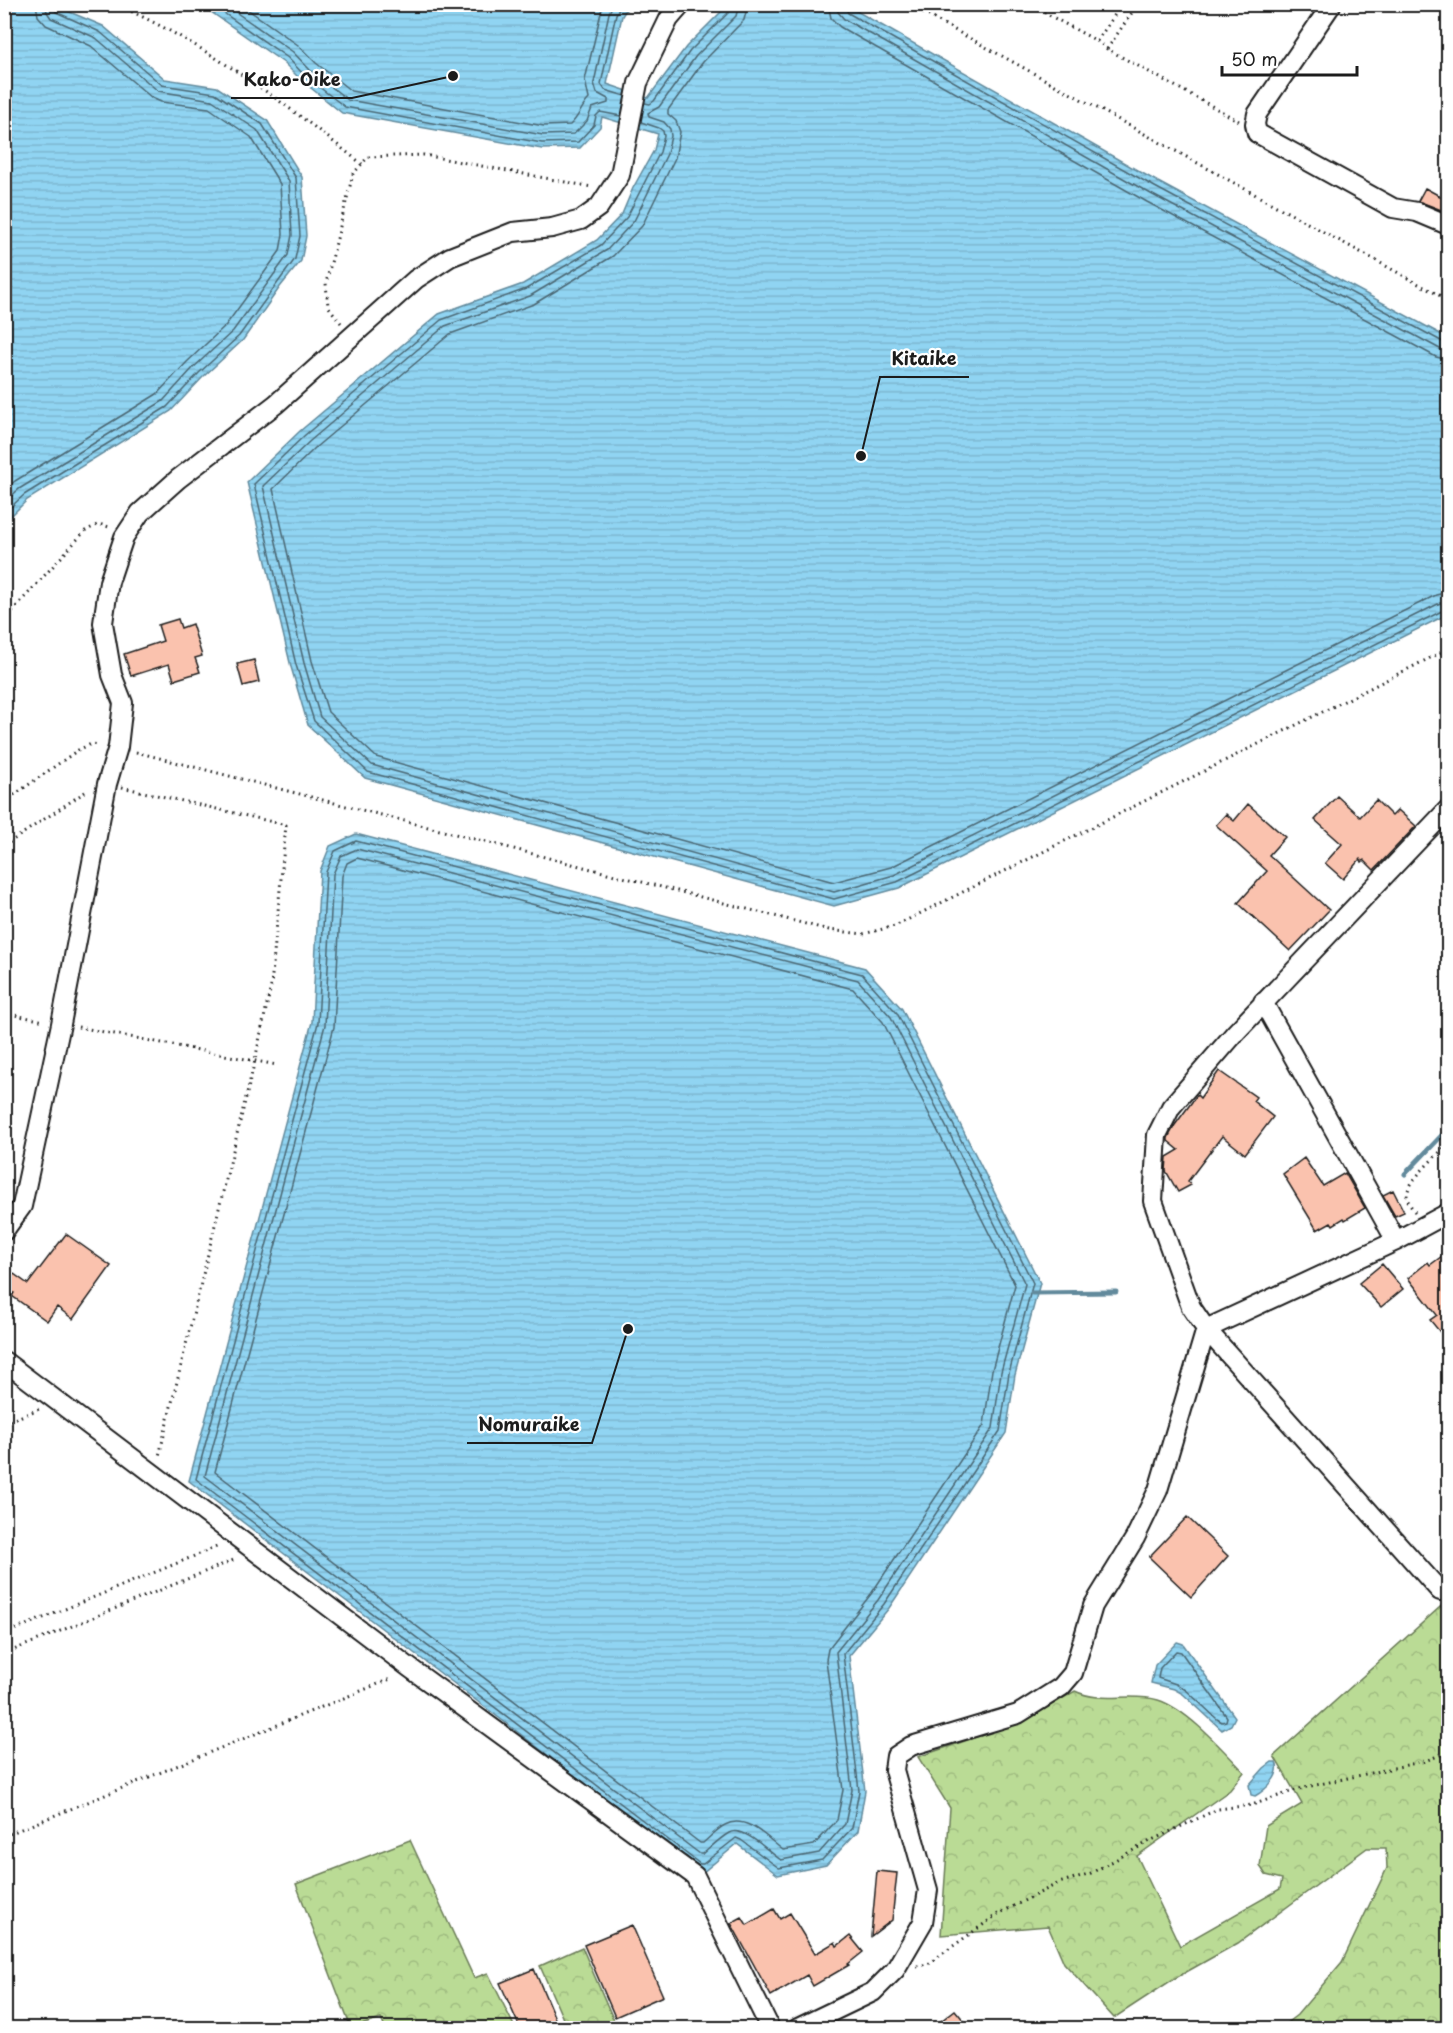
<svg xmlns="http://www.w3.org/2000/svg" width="1453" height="2033" font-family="'Playpen Sans',sans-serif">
<defs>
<pattern id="forest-crowns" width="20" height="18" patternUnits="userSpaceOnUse" patternTransform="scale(1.5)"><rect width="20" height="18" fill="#badb95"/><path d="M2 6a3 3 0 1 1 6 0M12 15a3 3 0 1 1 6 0" fill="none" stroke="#9fbb80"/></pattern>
<pattern id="water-rules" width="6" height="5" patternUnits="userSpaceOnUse" patternTransform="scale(1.5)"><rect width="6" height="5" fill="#90d4f2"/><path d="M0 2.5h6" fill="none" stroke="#7cb5cf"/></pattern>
</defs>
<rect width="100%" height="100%" fill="#fff"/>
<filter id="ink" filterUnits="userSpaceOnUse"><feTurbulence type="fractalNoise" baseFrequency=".0167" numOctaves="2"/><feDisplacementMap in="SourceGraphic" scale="12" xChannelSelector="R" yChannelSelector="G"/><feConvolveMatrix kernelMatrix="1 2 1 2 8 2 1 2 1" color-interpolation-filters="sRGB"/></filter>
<g filter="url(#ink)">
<path fill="url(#forest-crowns)" stroke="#6b7c58" stroke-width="1.5" d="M 1448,1600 L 1448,2028 L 1280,2028 L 1297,2015 L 1342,1962 L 1387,1868 L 1386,1848 L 1367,1848 L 1238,1943 L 1172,1980 L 1114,2018 L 1064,1963 L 1048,1926 L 941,1935 L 950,1808 L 918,1757 L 1026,1720 L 1075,1691 C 1101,1704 1131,1692 1158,1700 C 1187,1709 1223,1750 1244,1772 L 1230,1790 L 1137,1856 L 1180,1946 L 1280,1889 L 1282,1879 L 1266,1875 L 1260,1866 L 1266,1826 L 1302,1804 L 1274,1756 Z
M 410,1840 L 474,1978 L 488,1973 L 515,2028 L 385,2028 L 381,2019 L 351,2028 L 296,1884 Z
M 582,1947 L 617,2028 L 567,2028 L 540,1966 Z"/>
<path fill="url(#water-rules)" stroke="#628a9c" stroke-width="1.5" d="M 5,4 L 53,5 L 103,26 L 165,79 L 217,87 L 267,120 L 302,177 L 306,236 L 301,261 L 280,287 L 243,340 L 203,377 L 171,411 L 27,500 L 5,522 Z
M 201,5 L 629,5 L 622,16 L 607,84 L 648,98 L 686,47 L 728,5 L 846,5 L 1158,182 L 1448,338 L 1448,614 L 899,888 L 834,906 L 365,778 L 308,725 L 291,667 L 247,482 L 300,431 L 439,314 L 523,284 L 597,240 L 622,214 L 633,188 L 654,150 L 658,134 L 602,117 L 600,127 L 580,148 L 542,149 L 342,113 L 301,80 L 284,63 Z
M 356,834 L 865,968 L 902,1009 L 1040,1283 L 1015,1375 L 1006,1433 L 889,1608 L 849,1656 L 865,1791 L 858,1831 L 826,1865 L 778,1875 L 737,1844 L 702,1873 L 189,1481 L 312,1022 L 320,871 L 330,846 Z
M 1177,1642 L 1183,1644 L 1235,1717 L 1231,1725 L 1222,1730 L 1183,1694 L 1174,1689 L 1151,1683 L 1155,1665 Z
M 1272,1762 L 1276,1762 C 1282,1775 1266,1790 1255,1796 L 1251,1795 L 1249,1785 L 1264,1768 Z"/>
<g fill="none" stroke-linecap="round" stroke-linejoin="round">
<path stroke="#4a6672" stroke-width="1.5" d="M 211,4 L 288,58 L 305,76 L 345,107 L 542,143 L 578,142 L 594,125 L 596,116 L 600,112 L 621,116
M 224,4 L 293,52 L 310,70 L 348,100 L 543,135 L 574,134 L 587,121 L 592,108 L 608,103 L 608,99 L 597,93 L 594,83 L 609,13 L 613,4
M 240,4 L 298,45 L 316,63 L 351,91 L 544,126 L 570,125 C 579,117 581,107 589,99 L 585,80 L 603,4
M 622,4 L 616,14 L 601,84 L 605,90 L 625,96
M 739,4 L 736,16 L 696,56 L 659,107 L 648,113 L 649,117 L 664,122 L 670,129 L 671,136 L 667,154 L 634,221 L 607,250 L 530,296 L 445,326 L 310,441 L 263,486 L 304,663 L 320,717 L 372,765 L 834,892 L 894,875 L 1440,603 L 1448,601
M 748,4 L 744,20 L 703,62 L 668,110 L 668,114 L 676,121 L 680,132 L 675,158 L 642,226 L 613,256 L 534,304 L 450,334 L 316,447 L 273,489 L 312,661 L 328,712 L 376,757 L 834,882 L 891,867 L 1436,595 L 1448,592
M 828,4 L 831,18 L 840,27 L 1147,202 L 1436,357 L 1448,360
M 837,4 L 838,12 L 844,19 L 1151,194 L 1440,349 L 1448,351
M 844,4 L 848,13 L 1155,187 L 1443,342 L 1448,343
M 645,103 L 650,104 L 654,101 L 690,51 L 730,11 L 732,4
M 641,122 L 659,128 L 663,131 L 664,136 L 660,152 L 627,217 L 601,245 L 526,289 L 441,320 L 305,435 L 254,484 L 296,665 L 314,721 L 368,772 L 834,899 L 897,882 L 1444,610 L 1448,609
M 4,490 L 15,481 L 157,394 L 187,362 L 226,325 L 280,251 L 283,234 L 280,184 L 251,137 L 209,108 L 161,102 L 152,98 L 91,46 L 46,25 L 38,16 L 36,4
M 4,503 L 19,489 L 163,401 L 193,368 L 233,331 L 288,255 L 292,235 L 289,181 L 257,130 L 212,100 L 158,91 L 96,38 L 51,18 L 47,12 L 45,4
M 4,513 L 24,495 L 167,407 L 199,373 L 239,336 L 295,259 L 300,236 L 296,178 L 262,124 L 215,93 L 162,85 L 100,32 L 56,12 L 53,4
M 356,841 L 862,974 L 897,1013 L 1033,1283 L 1009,1373 L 1000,1431 L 884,1604 L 843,1654 L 859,1791 L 852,1828 L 822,1860 L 779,1868 L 741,1840 L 736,1838 L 703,1864 L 700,1864 L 196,1479 L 318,1023 L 326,872 L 335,851 Z
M 357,849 L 858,980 L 891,1017 L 1025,1284 L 1001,1372 L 993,1428 L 878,1600 L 836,1652 L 852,1790 L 845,1824 L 819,1853 L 781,1860 C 769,1852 743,1825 729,1833 C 720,1838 711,1847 703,1854 L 700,1854 L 205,1476 L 325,1025 L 333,874 L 341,856 Z
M 357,858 L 853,989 L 883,1022 L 1015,1285 L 992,1370 L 984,1425 L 871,1594 L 828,1649 L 826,1660 L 843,1790 L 837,1820 L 814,1845 L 783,1850 C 768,1839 746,1813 725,1825 C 717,1829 710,1837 703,1843 L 700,1843 L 215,1472 L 334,1027 L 342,876 L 347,863 Z
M 1176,1651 L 1181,1652 L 1227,1717 L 1226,1721 L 1222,1722 L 1217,1719 L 1186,1690 L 1176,1684 L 1158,1678 L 1160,1668 Z"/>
<path stroke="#628a9c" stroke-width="5" d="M 1405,1174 L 1448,1129
M 1032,1293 L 1116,1292"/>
</g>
<path fill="#fac2ae" stroke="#1c1c1c" stroke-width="1.5" d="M 1425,188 L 1449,201 L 1449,213 L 1418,201 Z
M 178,619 L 181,628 L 192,624 L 202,656 L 195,658 L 200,672 L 174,680 L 169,664 L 131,676 L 124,654 L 163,641 L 158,625 Z
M 254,660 L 259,682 L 243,686 L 237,664 Z
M 1337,796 L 1360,817 L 1376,800 L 1392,816 L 1398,810 L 1416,826 L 1374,870 L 1364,860 L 1362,862 L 1360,859 L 1343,879 L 1325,863 L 1342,844 L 1315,820 Z
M 1248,804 L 1285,837 L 1269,855 L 1329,910 L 1290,951 L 1238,903 L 1267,871 L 1216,825 L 1226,814 L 1234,821 Z
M 1219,1071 L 1256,1097 L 1253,1101 L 1273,1117 L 1245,1154 L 1222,1136 L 1188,1181 L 1191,1185 L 1178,1192 L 1166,1171 L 1167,1157 L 1179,1150 L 1168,1141 L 1168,1138 L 1175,1125 L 1197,1095 L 1200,1098 Z
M 1304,1158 L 1323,1186 L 1345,1173 L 1365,1208 L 1345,1220 L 1344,1218 L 1333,1225 L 1331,1222 L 1317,1230 L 1283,1174 Z
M 1393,1190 L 1404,1212 L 1395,1216 L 1383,1195 Z
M 66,1234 L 111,1266 L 73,1319 L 57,1307 L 47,1321 L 12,1296 L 14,1293 L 4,1286 L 4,1267 L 28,1284 Z
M 1449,1251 L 1449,1343 L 1430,1320 L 1437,1315 L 1408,1278 L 1428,1262 L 1430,1265 Z
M 1382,1264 L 1403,1289 L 1381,1307 L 1359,1283 Z
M 1187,1517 L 1228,1556 L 1191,1597 L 1149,1557 Z
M 877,1871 L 897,1873 L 892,1920 L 871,1936 Z
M 774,1909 L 780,1919 L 790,1913 L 815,1954 L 835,1942 L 837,1946 L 850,1936 L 863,1952 L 848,1964 L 849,1965 L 813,1986 L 807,1975 L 771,1996 L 731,1923 L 742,1917 L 747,1925 Z
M 632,1925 L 663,1996 L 615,2017 L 584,1945 Z
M 534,1969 L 559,2028 L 520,2028 L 500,1983 Z
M 955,2010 L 970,2028 L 932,2028 Z"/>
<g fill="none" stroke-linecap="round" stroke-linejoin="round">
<defs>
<path id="minor" d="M 1332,4 L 1257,114 L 1255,124 L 1257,133 L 1393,208 L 1417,212 L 1448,225
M 1263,1002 L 1396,1241
M 4,1231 L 22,1206 L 61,1024 L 107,784 L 118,747 L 123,703 L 112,675 L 103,623 L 109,582 L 124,537 L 140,513 L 178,479 L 276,404 L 416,279 L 450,257 L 513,232 L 552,228 L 581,220 L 599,207 L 620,175 L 638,83 L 669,19 L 682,4
M 1206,1329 L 1396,1241 L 1448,1213
M 4,1361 L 410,1668 L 695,1876 L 770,2028
M 1440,1591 L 1206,1329 L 1191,1307 L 1153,1201 L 1157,1135 L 1171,1107 L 1236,1032 L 1448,809
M 798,2028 L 873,1992 L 895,1970 L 923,1922 L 928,1890 L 894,1770 L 896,1756 L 911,1746 L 1018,1714 L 1061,1687 L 1073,1673 L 1093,1606 L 1135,1538 L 1158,1490 L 1206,1329"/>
</defs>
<use href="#minor" stroke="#1c1c1c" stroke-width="22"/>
<path stroke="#1c1c1c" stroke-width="3" stroke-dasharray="1.5 4.5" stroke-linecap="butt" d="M 115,4 C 208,45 283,102 362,164
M 907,4 L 1448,300
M 1028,4 L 1097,41 L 1107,49 L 1239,121
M 1097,41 L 1122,4
M 1107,49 L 1138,4
M 341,323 L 328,306 L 326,283 L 353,174 L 368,157 L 424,155 L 592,187
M 4,620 L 85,531 L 99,524 L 109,527
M 136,752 L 829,930 L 863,934 L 895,926 L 1448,649
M 122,787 L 286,825 L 271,986 L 255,1060 L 159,1456
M 4,802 L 78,750 L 91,744 L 100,745
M 4,846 L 88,790
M 4,1013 L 45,1021
M 78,1027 L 277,1065
M 1415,1212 C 1411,1207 1407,1201 1407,1195 C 1408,1180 1438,1155 1448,1144
M 4,1423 L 39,1409
M 4,1634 L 219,1546
M 4,1654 L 236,1559
M 4,1836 L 393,1678
M 917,1966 L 928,1964 L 998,1914 L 1059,1883 L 1091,1873 L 1154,1839 L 1218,1809 L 1252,1805 L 1302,1788 L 1425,1761 L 1448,1752"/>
<use href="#minor" stroke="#fff" stroke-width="18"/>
</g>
</g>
<path fill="none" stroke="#1c1c1c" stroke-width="2" d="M453 76L352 98H231M861 456L880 377H969M628 1329L592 1443H467"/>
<g fill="#1c1c1c" stroke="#fff" stroke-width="2">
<circle cx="453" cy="76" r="6"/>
<circle cx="861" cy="456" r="6"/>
<circle cx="628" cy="1329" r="6"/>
</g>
<g font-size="18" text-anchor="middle" font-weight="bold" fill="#1c1c1c" stroke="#fff" stroke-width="4.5" stroke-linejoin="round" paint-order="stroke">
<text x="292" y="86">Kako-Oike</text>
<text x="924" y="365">Kitaike</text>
<text x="529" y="1431">Nomuraike</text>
</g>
<rect width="1453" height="2033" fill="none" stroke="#fff" stroke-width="24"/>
<rect x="12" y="12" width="1429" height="2009" fill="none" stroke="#1c1c1c" stroke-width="2" filter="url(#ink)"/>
<path d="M1222 66v9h135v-9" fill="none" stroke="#1c1c1c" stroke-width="3"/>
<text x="1231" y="66" font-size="18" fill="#1c1c1c" stroke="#ffffff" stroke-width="4.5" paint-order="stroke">50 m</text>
</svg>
